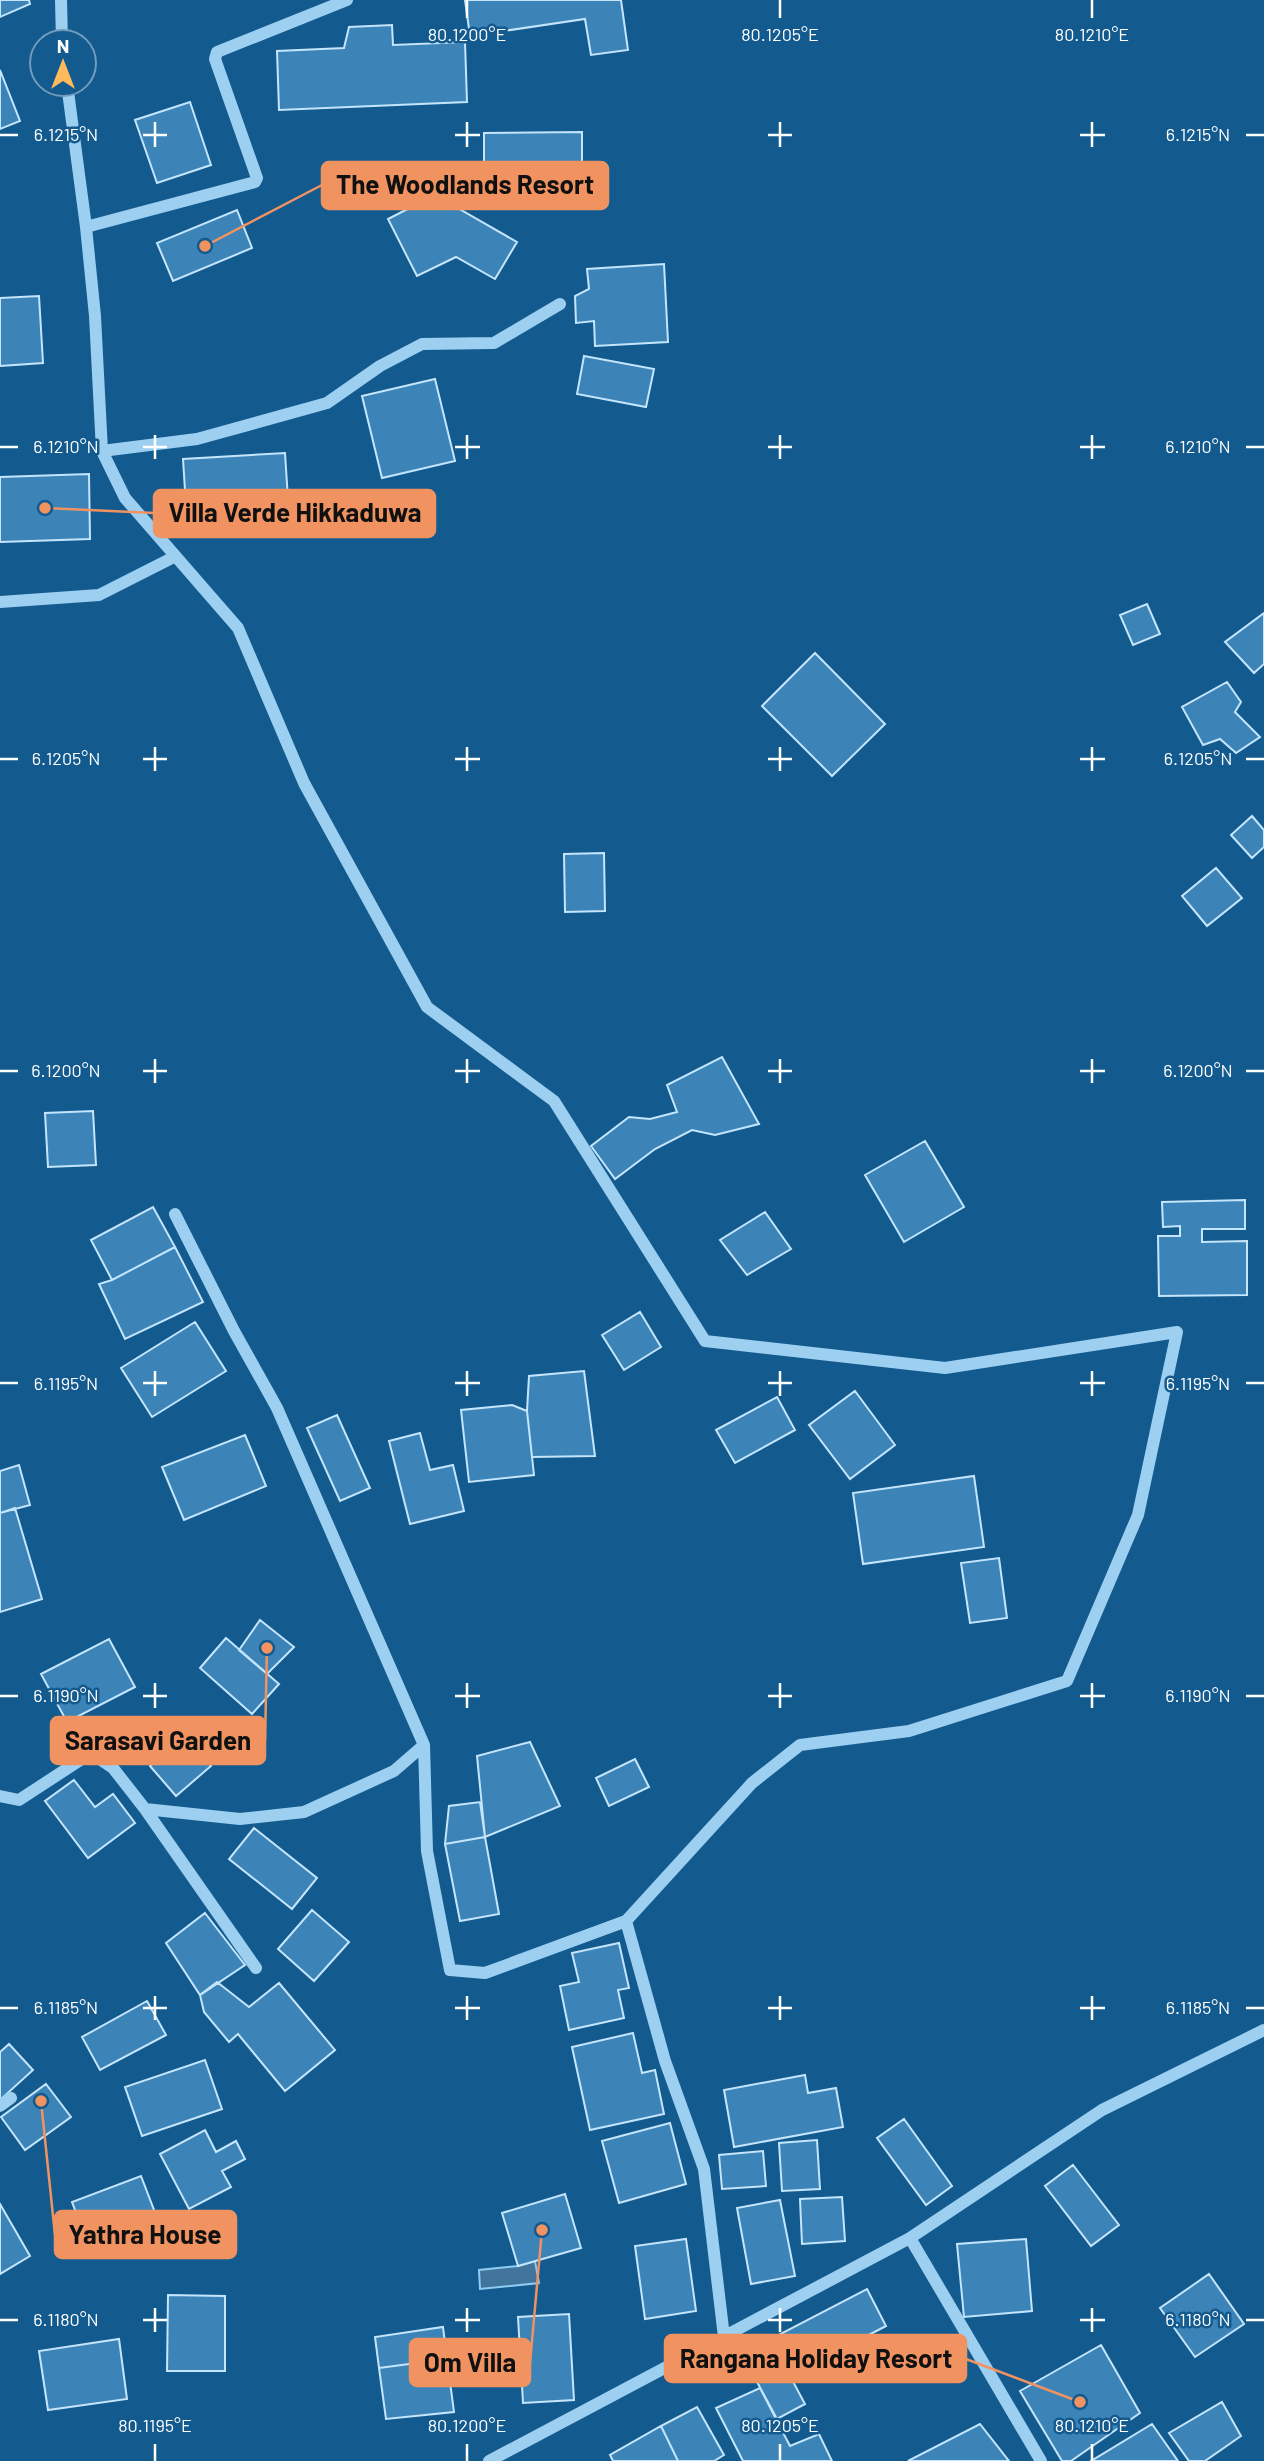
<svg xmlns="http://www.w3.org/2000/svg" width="1264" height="2461" font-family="Barlow,sans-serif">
<rect width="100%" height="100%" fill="#135a8f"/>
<path fill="#41759b" stroke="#8fccf4" stroke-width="2" d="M 535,2261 L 539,2283 L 480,2289 L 479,2270 L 518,2266 Z"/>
<path fill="#3c84b8" stroke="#c4e5fc" stroke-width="2" d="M 0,0 L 29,0 L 30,4 L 0,17 Z
M 465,0 L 621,0 L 628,50 L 591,55 L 585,19 L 470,36 Z
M 392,25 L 393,45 L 465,42 L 467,102 L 279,110 L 277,51 L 344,48 L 349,27 Z
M 0,70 L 20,121 L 0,129 Z
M 190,102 L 211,165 L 157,183 L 135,120 Z
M 582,132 L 582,191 L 484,191 L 484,133 Z
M 435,195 L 517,242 L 495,279 L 456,257 L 417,276 L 388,219 Z
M 237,210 L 252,248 L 173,281 L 157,243 Z
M 664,264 L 668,342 L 595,346 L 594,321 L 576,323 L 575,296 L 589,289 L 587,269 Z
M 39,296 L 43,363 L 0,366 L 0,298 Z
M 584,356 L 654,369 L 646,407 L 577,394 Z
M 435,379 L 455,461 L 382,478 L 362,396 Z
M 285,453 L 290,530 L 188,537 L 183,459 Z
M 89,474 L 90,539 L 0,542 L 0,477 Z
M 1147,604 L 1160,634 L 1133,645 L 1120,615 Z
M 1264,613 L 1264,664 L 1254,673 L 1225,642 Z
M 815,653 L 885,724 L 832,776 L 762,706 Z
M 1227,682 L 1241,702 L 1235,712 L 1260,737 L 1236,753 L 1220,739 L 1203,745 L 1182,707 Z
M 1252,816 L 1264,830 L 1264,847 L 1252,858 L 1231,835 Z
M 604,853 L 605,911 L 565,912 L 564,854 Z
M 1216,868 L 1242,898 L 1207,926 L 1182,896 Z
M 722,1057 L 759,1124 L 715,1135 L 692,1130 L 655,1149 L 615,1179 L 591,1146 L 629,1117 L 650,1119 L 677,1112 L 667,1085 Z
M 93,1111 L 96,1165 L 48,1167 L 45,1113 Z
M 925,1141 L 964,1207 L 904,1242 L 865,1175 Z
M 1245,1200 L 1245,1229 L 1202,1229 L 1202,1242 L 1247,1241 L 1247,1295 L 1159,1296 L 1158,1236 L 1180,1236 L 1180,1226 L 1163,1227 L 1162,1202 Z
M 153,1207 L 175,1247 L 112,1280 L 91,1240 Z
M 765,1212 L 791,1249 L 747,1275 L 720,1240 Z
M 175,1247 L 203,1302 L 125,1339 L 99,1284 L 112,1280 Z
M 640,1312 L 661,1347 L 624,1370 L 602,1335 Z
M 195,1322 L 226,1371 L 152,1417 L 121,1368 Z
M 584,1371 L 595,1456 L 532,1457 L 527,1411 L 529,1376 Z
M 855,1391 L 895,1445 L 850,1479 L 809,1425 Z
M 777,1397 L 795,1430 L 735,1463 L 716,1430 Z
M 512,1405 L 527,1411 L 534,1475 L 469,1482 L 461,1410 Z
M 337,1415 L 370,1488 L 340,1501 L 307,1428 Z
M 420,1433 L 430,1470 L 453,1465 L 464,1511 L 410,1524 L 389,1441 Z
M 245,1435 L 266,1486 L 184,1520 L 162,1467 Z
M 19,1465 L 30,1505 L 0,1513 L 0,1471 Z
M 974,1476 L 984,1547 L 863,1564 L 853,1493 Z
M 15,1508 L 42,1599 L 0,1612 L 0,1513 Z
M 999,1558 L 1007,1618 L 970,1623 L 961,1563 Z
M 260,1620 L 294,1647 L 267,1674 L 239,1650 Z
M 226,1638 L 279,1684 L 252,1714 L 200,1668 Z
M 109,1639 L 135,1687 L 67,1722 L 41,1674 Z
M 185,1736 L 211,1766 L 176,1796 L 150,1766 Z
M 530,1742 L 560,1806 L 485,1837 L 477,1756 Z
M 635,1759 L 649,1787 L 609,1806 L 596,1778 Z
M 74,1780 L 95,1807 L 113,1794 L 135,1823 L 88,1858 L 45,1801 Z
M 480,1802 L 485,1837 L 445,1844 L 449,1806 Z
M 254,1828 L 317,1878 L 292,1909 L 229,1859 Z
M 485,1837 L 499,1914 L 460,1921 L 445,1844 Z
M 312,1910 L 349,1942 L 314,1981 L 278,1949 Z
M 205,1913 L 245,1965 L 200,1995 L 166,1943 Z
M 619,1943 L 629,1988 L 618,1990 L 624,2018 L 569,2030 L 560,1986 L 579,1982 L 572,1953 Z
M 217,1982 L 249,2007 L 279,1983 L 335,2050 L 285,2091 L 238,2034 L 229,2042 L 204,2012 L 200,1995 Z
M 147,2001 L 166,2035 L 100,2070 L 82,2037 Z
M 633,2033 L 642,2073 L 655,2070 L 664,2114 L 590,2130 L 572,2047 Z
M 9,2044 L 33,2070 L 0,2100 L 0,2052 Z
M 205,2060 L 222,2109 L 142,2136 L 125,2087 Z
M 805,2075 L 808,2093 L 836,2088 L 843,2127 L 734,2147 L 724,2090 Z
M 46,2084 L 71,2117 L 25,2150 L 1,2117 Z
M 904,2119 L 952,2186 L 926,2205 L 877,2138 Z
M 670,2123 L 686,2184 L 619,2203 L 602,2141 Z
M 205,2130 L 216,2152 L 236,2141 L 245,2159 L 222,2171 L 231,2187 L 189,2209 L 160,2154 Z
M 817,2140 L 820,2189 L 782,2191 L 779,2143 Z
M 763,2151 L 766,2186 L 722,2189 L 719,2155 Z
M 1073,2165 L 1119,2225 L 1091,2246 L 1045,2186 Z
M 141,2176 L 159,2223 L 90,2249 L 72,2202 Z
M 565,2194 L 581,2248 L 518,2266 L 502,2213 Z
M 842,2197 L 845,2241 L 802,2244 L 800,2199 Z
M 780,2200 L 795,2276 L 751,2284 L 737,2208 Z
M 0,2204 L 30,2256 L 0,2274 Z
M 686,2239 L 696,2311 L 645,2319 L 635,2246 Z
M 1026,2239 L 1032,2311 L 964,2317 L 957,2244 Z
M 1209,2274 L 1244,2324 L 1195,2357 L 1160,2308 Z
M 867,2289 L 886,2326 L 790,2376 L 805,2404 L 777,2419 L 742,2354 Z
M 168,2295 L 225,2296 L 225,2371 L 167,2371 Z
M 569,2314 L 574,2400 L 523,2403 L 518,2317 Z
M 443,2327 L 447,2359 L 379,2368 L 375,2337 Z
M 119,2339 L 127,2399 L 48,2410 L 39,2351 Z
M 1101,2345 L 1140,2413 L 1071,2461 L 1062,2461 L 1020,2391 Z
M 447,2359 L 454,2412 L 386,2419 L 379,2368 Z
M 760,2388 L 790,2446 L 819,2434 L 832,2461 L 743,2461 L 716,2408 Z
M 1222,2402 L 1241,2436 L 1205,2461 L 1189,2461 L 1169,2433 Z
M 697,2407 L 724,2455 L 714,2461 L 678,2461 L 661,2426 Z
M 980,2424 L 1009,2461 L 908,2461 Z
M 1152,2424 L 1178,2461 L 1091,2461 Z
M 661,2426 L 678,2461 L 613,2461 L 610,2455 Z"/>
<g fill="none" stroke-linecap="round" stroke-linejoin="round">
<path stroke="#9dcff1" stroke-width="12" d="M 61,0 L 62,42
M 347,0 L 217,52 L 215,59 L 257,178 L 255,182 L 86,227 L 95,316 L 102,451 L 125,498 L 238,628 L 304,783 L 427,1007 L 554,1101 L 705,1341 L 945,1368 L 1177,1332 L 1138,1515 L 1067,1681 L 909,1731 L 800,1745 L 752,1783 L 626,1921
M 67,84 L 86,227
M 102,451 L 197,439 L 327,403 L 380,366 L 422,344 L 494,343 L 560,304
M 0,602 L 99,595 L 174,557
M 175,1214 L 234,1331 L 277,1408 L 424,1745
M 0,1796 L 19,1800 L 91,1753 L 113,1768 L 145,1809 L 256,1968
M 145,1809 L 240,1819 L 304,1812 L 394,1771 L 424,1745 L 427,1851 L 450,1970 L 485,1973 L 626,1921 L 665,2061 L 704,2169 L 724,2337
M 0,2106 L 11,2098
M 910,2238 L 1041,2461
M 489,2461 L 910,2238 L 1102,2110 L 1264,2030"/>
</g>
<path fill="none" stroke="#fff" stroke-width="2.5" d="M 467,0 L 467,18M 780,0 L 780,18M 1092,0 L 1092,18M 155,122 L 155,147M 467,122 L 467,147M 780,122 L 780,147M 1092,122 L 1092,147M 0,135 L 18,135M 143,135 L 167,135M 455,135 L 480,135M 768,135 L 792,135M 1080,135 L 1105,135M 1246,135 L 1264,135M 155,435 L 155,459M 467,435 L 467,459M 780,435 L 780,459M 1092,435 L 1092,459M 0,447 L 18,447M 143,447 L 167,447M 455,447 L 480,447M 768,447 L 792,447M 1080,447 L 1105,447M 1246,447 L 1264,447M 155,747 L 155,771M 467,747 L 467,771M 780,747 L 780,771M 1092,747 L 1092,771M 0,759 L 18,759M 143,759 L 167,759M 455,759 L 480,759M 768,759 L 792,759M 1080,759 L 1105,759M 1246,759 L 1264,759M 155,1059 L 155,1083M 467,1059 L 467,1083M 780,1059 L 780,1083M 1092,1059 L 1092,1083M 0,1071 L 18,1071M 143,1071 L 167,1071M 455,1071 L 480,1071M 768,1071 L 792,1071M 1080,1071 L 1105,1071M 1246,1071 L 1264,1071M 155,1371 L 155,1396M 467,1371 L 467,1396M 780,1371 L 780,1396M 1092,1371 L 1092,1396M 0,1383 L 18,1383M 143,1383 L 167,1383M 455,1383 L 480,1383M 768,1383 L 792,1383M 1080,1383 L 1105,1383M 1246,1383 L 1264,1383M 155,1683 L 155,1708M 467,1683 L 467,1708M 780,1683 L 780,1708M 1092,1683 L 1092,1708M 0,1696 L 18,1696M 143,1696 L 167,1696M 455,1696 L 480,1696M 768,1696 L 792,1696M 1080,1696 L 1105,1696M 1246,1696 L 1264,1696M 155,1996 L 155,2020M 467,1996 L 467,2020M 780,1996 L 780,2020M 1092,1996 L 1092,2020M 0,2008 L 18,2008M 143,2008 L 167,2008M 455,2008 L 480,2008M 768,2008 L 792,2008M 1080,2008 L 1105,2008M 1246,2008 L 1264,2008M 155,2308 L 155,2332M 467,2308 L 467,2332M 780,2308 L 780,2332M 1092,2308 L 1092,2332M 0,2320 L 18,2320M 143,2320 L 167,2320M 455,2320 L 480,2320M 768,2320 L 792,2320M 1080,2320 L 1105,2320M 1246,2320 L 1264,2320M 155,2444 L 155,2461M 467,2444 L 467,2461M 780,2444 L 780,2461M 1092,2444 L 1092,2461"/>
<g font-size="18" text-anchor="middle" fill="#fff" stroke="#135a8f" stroke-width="5" stroke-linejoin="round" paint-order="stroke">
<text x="467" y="41">80.1200°E</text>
<text x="780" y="41">80.1205°E</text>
<text x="1092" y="41">80.1210°E</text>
<text x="66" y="141">6.1215°N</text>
<text x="1198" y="141">6.1215°N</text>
<text x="66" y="453">6.1210°N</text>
<text x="1198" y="453">6.1210°N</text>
<text x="66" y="765">6.1205°N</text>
<text x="1198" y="765">6.1205°N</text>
<text x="66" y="1077">6.1200°N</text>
<text x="1198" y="1077">6.1200°N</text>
<text x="66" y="1390">6.1195°N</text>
<text x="1198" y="1390">6.1195°N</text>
<text x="66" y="1702">6.1190°N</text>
<text x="1198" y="1702">6.1190°N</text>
<text x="66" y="2014">6.1185°N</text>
<text x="1198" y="2014">6.1185°N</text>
<text x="66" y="2326">6.1180°N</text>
<text x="1198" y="2326">6.1180°N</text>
<text x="155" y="2432">80.1195°E</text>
<text x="467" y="2432">80.1200°E</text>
<text x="780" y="2432">80.1205°E</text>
<text x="1092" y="2432">80.1210°E</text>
</g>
<path fill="none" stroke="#f09361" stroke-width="2.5" d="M205 246L322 185M45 508L154 513M267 1648L265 1741M41 2101L55 2235M1080 2402L966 2359M542 2230L530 2363"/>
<g fill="#f09361" stroke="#135a8f" stroke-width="2.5">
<circle cx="205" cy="246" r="7"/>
<circle cx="45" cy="508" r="7"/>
<circle cx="267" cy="1648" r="7"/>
<circle cx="41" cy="2101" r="7"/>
<circle cx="1080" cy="2402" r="7"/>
<circle cx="542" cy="2230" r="7"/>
</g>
<g fill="#f09361" stroke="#f09361" stroke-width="2.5">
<rect x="322" y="162" width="286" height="47" rx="7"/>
<rect x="154" y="490" width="281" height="47" rx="7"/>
<rect x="51" y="1717" width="214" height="47" rx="7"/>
<rect x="55" y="2211" width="181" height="47" rx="7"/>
<rect x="665" y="2335" width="301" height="47" rx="7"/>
<rect x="410" y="2339" width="120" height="47" rx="7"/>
</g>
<g font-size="26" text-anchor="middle" font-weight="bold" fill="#111">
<text x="465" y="194">The Woodlands Resort</text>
<text x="295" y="522">Villa Verde Hikkaduwa</text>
<text x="158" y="1750">Sarasavi Garden</text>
<text x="145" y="2244">Yathra House</text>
<text x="816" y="2368">Rangana Holiday Resort</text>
<text x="470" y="2372">Om Villa</text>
</g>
<g transform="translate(63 63)"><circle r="33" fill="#135a8f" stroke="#719cbc" stroke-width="2"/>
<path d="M0-5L12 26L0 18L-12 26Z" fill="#ffba5e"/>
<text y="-10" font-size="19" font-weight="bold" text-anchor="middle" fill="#ffffff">N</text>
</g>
</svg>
